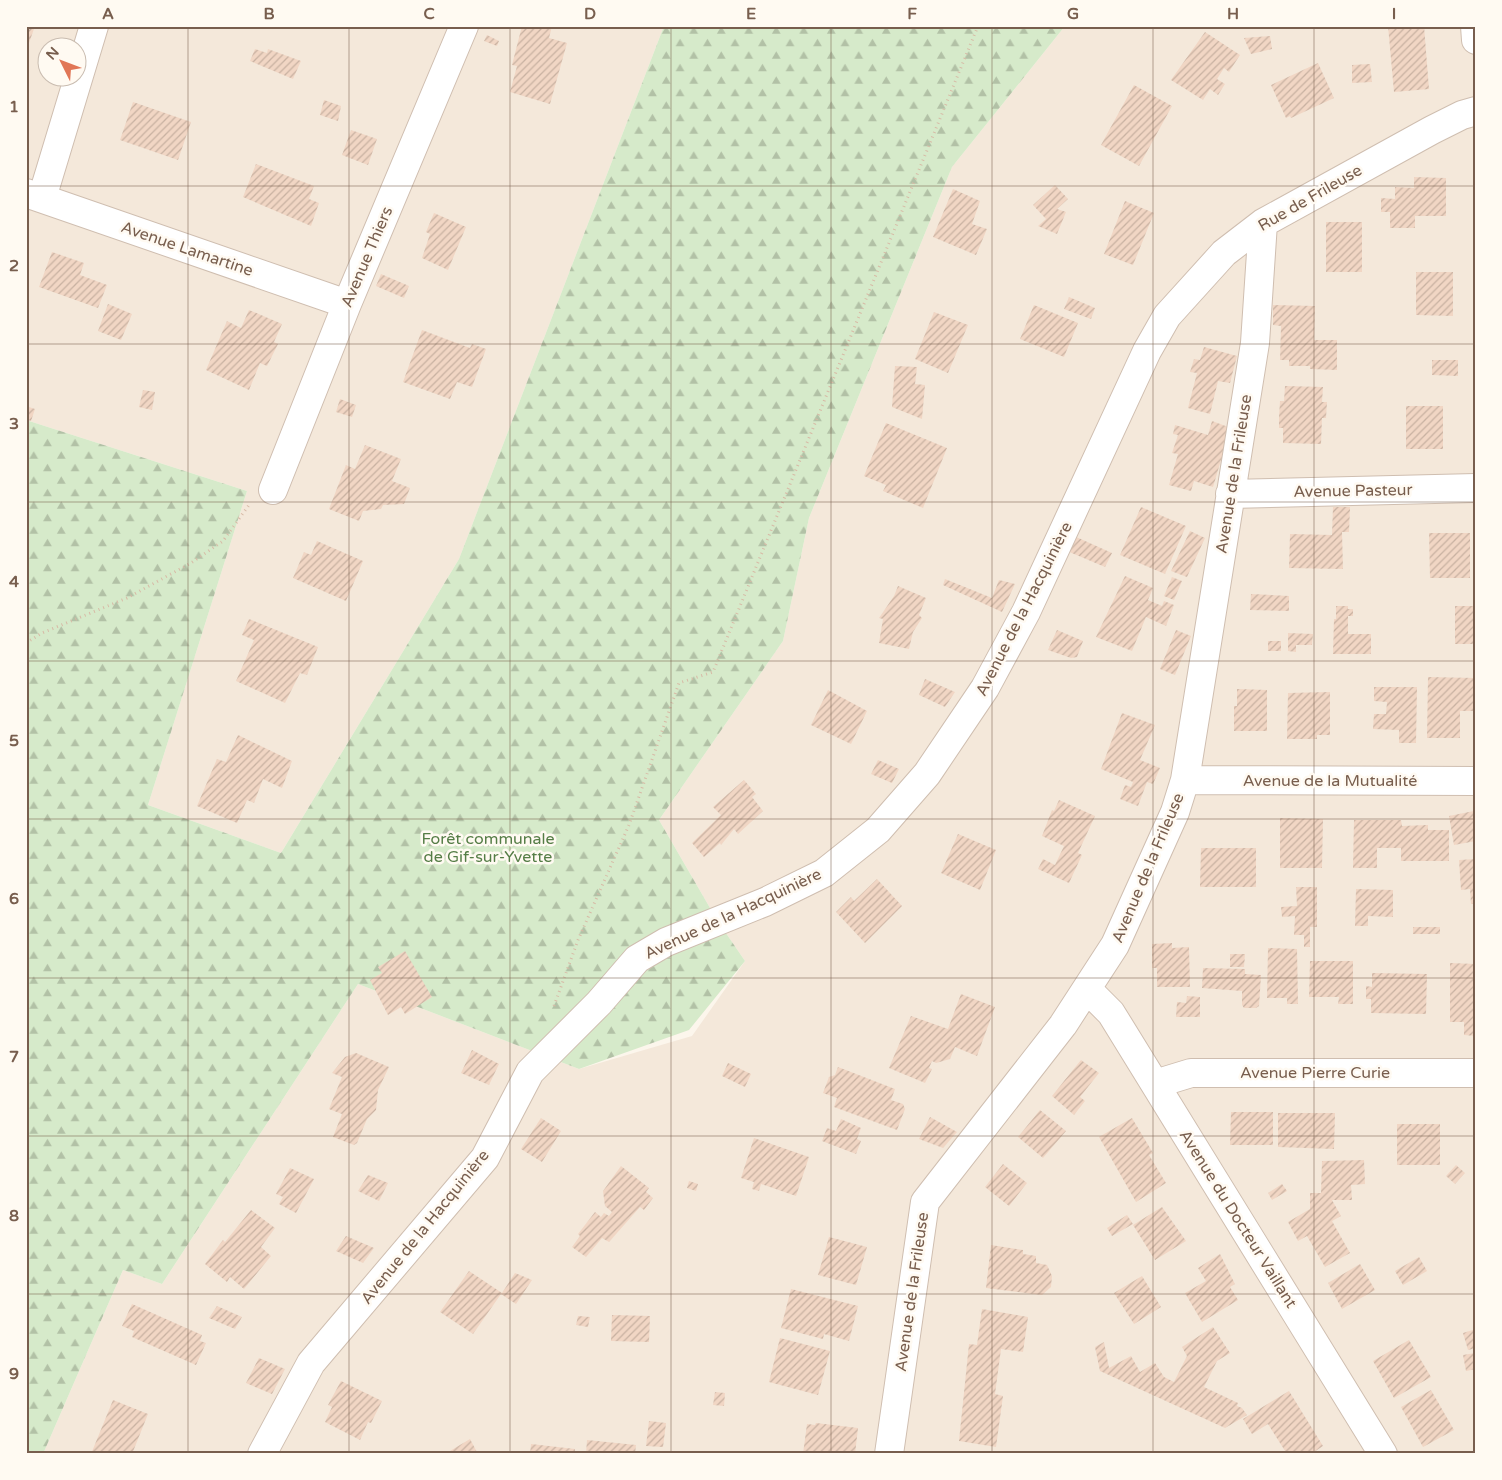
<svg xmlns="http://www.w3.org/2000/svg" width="1502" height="1480" font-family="'Varela Round',sans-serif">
<defs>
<pattern id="forest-firs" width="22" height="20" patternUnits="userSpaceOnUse" patternTransform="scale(1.25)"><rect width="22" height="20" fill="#d6eaca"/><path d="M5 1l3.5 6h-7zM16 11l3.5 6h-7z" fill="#b2c1a6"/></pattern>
<pattern id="building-hatch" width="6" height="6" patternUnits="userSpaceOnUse" patternTransform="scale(1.25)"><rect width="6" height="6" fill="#f1d6c4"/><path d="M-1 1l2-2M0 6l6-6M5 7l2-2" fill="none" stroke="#c8b1a1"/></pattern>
</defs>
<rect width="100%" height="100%" fill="#fcf6ec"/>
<path fill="#f4e8da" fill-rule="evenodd" d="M 26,26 L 664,26 L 459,559 L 281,853 L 148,805 L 247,491 L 26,420 ZM 48,48 L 78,48 L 78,78 L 48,78 Z
M 1065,26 L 1476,26 L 1476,1454 L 43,1454 L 123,1270 L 162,1284 L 358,984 L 579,1069 L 692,1036 L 745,961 L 717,920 L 659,820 L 783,641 L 809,518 L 952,167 Z"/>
<path fill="url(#forest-firs)" d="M 664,26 L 1065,26 L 952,167 L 809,518 L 783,641 L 659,820 L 717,920 L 745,961 L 689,1030 L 579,1069 L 358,984 L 162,1284 L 123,1270 L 43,1454 L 26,1454 L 26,420 L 247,491 L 148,805 L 281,853 L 459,559 Z"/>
<path fill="url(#building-hatch)" d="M 26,26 L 35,26 L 29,43 L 26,42 Z
M 522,26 L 552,26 L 549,38 L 567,43 L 550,104 L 510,92 L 517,66 L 512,65 Z
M 1388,26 L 1424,26 L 1429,89 L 1394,92 Z
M 1205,32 L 1240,55 L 1229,72 L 1224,68 L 1217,79 L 1225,84 L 1218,95 L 1210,89 L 1203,100 L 1171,80 Z
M 487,35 L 499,41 L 497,46 L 484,41 Z
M 1270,36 L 1272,49 L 1251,54 L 1244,38 Z
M 255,49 L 267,53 L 268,49 L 301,61 L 293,79 L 250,61 Z
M 1318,63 L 1334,98 L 1291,118 L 1290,116 L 1286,118 L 1271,85 Z
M 1370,64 L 1372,82 L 1352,83 L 1352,65 Z
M 1134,85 L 1172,106 L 1139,166 L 1101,145 Z
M 324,100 L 341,106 L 338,121 L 320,115 Z
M 133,102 L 191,122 L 178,160 L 120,140 Z
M 351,130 L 377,139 L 368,165 L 342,155 Z
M 256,164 L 314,186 L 309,199 L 319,203 L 311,226 L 243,197 Z
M 1414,177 L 1446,178 L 1446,216 L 1415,216 L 1415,228 L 1390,228 L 1390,212 L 1381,212 L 1381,198 L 1395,199 L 1395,187 L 1414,188 Z
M 1055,185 L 1068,199 L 1057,209 L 1066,212 L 1057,234 L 1038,226 L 1046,219 L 1033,205 Z
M 953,189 L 980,201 L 972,224 L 987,229 L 976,255 L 933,237 Z
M 1125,201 L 1154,213 L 1133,265 L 1104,254 Z
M 434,213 L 466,227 L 448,270 L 422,258 L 430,234 L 426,232 Z
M 1326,222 L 1362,222 L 1362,272 L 1326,272 Z
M 52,252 L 84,263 L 80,275 L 107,285 L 98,308 L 39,287 Z
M 1416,272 L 1453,272 L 1453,316 L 1416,315 Z
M 381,274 L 409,286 L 404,298 L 376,286 Z
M 1069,297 L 1095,308 L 1091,319 L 1064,309 Z
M 108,304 L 132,314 L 121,340 L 98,331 Z
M 1034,305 L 1078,323 L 1064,357 L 1020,339 Z
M 1273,305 L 1315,306 L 1314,340 L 1337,340 L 1337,370 L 1310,369 L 1310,366 L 1289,366 L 1289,360 L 1280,360 L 1281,326 L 1273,325 Z
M 249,310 L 282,324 L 274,342 L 278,344 L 267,366 L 260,363 L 249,390 L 206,370 L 227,321 L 241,328 Z
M 934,312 L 968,325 L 948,373 L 915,359 Z
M 422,330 L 470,348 L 472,344 L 486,349 L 472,387 L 457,382 L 450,399 L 403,382 Z
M 1204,347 L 1237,356 L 1230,383 L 1218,381 L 1210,414 L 1188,408 L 1197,373 L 1190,372 L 1194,359 L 1200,360 Z
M 1432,360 L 1458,360 L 1458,376 L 1432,375 Z
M 895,366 L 917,367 L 915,384 L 925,385 L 922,419 L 892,407 Z
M 1285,386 L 1323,387 L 1322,402 L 1327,402 L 1326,418 L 1322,418 L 1321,444 L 1283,443 L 1283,428 L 1279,428 L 1279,417 L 1280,401 L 1284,401 Z
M 143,390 L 155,392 L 152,410 L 139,407 Z
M 340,399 L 356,405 L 352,417 L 336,412 Z
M 26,406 L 35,409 L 31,421 L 26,419 Z
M 1406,406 L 1443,406 L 1443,449 L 1406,449 Z
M 1212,421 L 1231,428 L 1225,462 L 1221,460 L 1213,487 L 1194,481 L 1191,491 L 1169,485 L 1178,454 L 1172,453 L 1178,435 L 1173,434 L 1175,425 L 1208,435 Z
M 886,423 L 947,448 L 923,508 L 883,491 L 886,485 L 864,476 Z
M 365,445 L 401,459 L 392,481 L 410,488 L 404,504 L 383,505 L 381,509 L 363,511 L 359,521 L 329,509 L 346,465 L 355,469 Z
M 1141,507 L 1186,526 L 1165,574 L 1120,555 Z
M 1333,507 L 1350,507 L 1349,532 L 1342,532 L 1343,569 L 1289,568 L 1290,534 L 1332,535 Z
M 1190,531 L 1205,538 L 1187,577 L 1171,571 Z
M 1429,533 L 1470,533 L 1470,578 L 1430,578 Z
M 1074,536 L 1112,553 L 1105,567 L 1067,551 Z
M 317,541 L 363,561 L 346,601 L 293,578 L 304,552 L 311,555 Z
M 1125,576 L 1153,588 L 1148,600 L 1162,606 L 1164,601 L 1174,605 L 1166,626 L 1146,617 L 1132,651 L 1096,637 Z
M 1172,577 L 1182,581 L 1174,600 L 1164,596 Z
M 945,579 L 992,598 L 999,580 L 1015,584 L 1002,612 L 943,585 Z
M 898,586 L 926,598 L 919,615 L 922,618 L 913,632 L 909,649 L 879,643 L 883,619 L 879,618 L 894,596 Z
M 1251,594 L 1289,596 L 1289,611 L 1250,610 Z
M 1336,606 L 1348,606 L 1348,609 L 1353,609 L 1353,616 L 1348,616 L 1348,634 L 1371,634 L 1371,654 L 1333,654 L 1334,619 L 1336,619 Z
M 1455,606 L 1476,606 L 1476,644 L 1455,644 Z
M 249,619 L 318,647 L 307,675 L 300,673 L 285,703 L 236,681 L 254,640 L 242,635 Z
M 1057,630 L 1083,641 L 1077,657 L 1071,658 L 1048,650 Z
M 1176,630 L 1191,636 L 1175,675 L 1160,669 Z
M 1288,633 L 1313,634 L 1312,645 L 1296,645 L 1296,652 L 1288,651 Z
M 1268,641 L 1281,641 L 1281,651 L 1268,651 Z
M 1428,677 L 1476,678 L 1476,711 L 1460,711 L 1460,738 L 1427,738 Z
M 925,679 L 955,692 L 945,707 L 919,695 Z
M 1374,687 L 1417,687 L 1416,743 L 1399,743 L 1399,730 L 1373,729 L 1374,714 L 1386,714 L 1387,702 L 1374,701 Z
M 1237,689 L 1267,690 L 1267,731 L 1234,731 L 1234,706 L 1237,706 Z
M 828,690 L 867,711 L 851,744 L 811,725 Z
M 1330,692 L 1330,735 L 1317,735 L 1317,739 L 1287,739 L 1288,693 Z
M 1122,713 L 1155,725 L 1140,760 L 1160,768 L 1153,784 L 1147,782 L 1138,806 L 1120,799 L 1125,785 L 1131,787 L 1133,782 L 1101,769 Z
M 238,735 L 292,761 L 282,788 L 263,779 L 254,803 L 247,800 L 237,823 L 197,806 L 217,759 L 226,762 Z
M 878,760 L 899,769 L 892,783 L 871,774 Z
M 744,780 L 756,794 L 752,797 L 763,811 L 738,834 L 734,829 L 721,845 L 720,843 L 704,857 L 692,843 L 721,815 L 713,807 Z
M 1059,800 L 1095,816 L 1078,853 L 1082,855 L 1069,883 L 1038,869 L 1043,859 L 1055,865 L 1064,846 L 1042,836 L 1052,810 L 1054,811 Z
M 1474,811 L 1476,841 L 1454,845 L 1449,816 Z
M 1280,818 L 1323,819 L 1322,868 L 1280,868 Z
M 1354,820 L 1401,820 L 1402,826 L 1428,825 L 1428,830 L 1449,830 L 1449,861 L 1401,861 L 1401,848 L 1377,848 L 1377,868 L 1353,868 Z
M 958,834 L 996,850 L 980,890 L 941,873 Z
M 1201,848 L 1256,848 L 1256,887 L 1200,887 Z
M 1476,859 L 1476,904 L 1471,904 L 1470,889 L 1461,890 L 1459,860 Z
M 877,879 L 902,906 L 865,943 L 836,912 L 851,897 L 854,901 Z
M 1296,887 L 1317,887 L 1317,927 L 1310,927 L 1310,947 L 1304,947 L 1304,935 L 1294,935 L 1295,916 L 1282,917 L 1281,907 L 1297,906 Z
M 1356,889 L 1393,890 L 1393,917 L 1368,916 L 1368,926 L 1355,926 Z
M 1413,927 L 1440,927 L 1440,934 L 1413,934 Z
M 1172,943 L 1172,948 L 1189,947 L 1190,987 L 1157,987 L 1157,968 L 1152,968 L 1152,944 Z
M 1268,948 L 1297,949 L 1298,1004 L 1287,1004 L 1287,998 L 1267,998 Z
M 405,951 L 432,997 L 405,1014 L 401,1007 L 388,1015 L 370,980 L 382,973 L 378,967 Z
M 1230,954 L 1245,954 L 1244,967 L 1230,967 Z
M 1310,961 L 1353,961 L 1353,1004 L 1338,1004 L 1339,997 L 1309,997 Z
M 1450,963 L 1476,964 L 1476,1036 L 1464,1035 L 1464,1022 L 1450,1022 Z
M 1203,968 L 1245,969 L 1245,974 L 1261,975 L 1259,1006 L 1256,1008 L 1244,1008 L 1242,1005 L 1242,991 L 1202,988 Z
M 1372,973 L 1427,974 L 1426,1014 L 1371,1013 L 1371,999 L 1366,999 L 1366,986 L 1372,987 Z
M 961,994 L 995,1007 L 977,1056 L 955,1047 L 950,1059 L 936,1063 L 932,1061 L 929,1068 L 932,1069 L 925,1083 L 889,1068 L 911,1016 L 948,1029 Z
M 1187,996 L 1200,997 L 1200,1017 L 1176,1017 L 1177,1002 L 1186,1003 Z
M 472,1050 L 499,1064 L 489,1085 L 461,1073 Z
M 356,1053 L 389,1067 L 378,1090 L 376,1110 L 367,1119 L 357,1143 L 354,1145 L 333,1137 L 342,1114 L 329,1109 L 342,1077 L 332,1073 L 345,1057 Z
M 1081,1060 L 1099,1073 L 1080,1097 L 1085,1101 L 1074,1115 L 1052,1096 Z
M 728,1063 L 751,1074 L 745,1087 L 722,1076 Z
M 838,1067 L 895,1089 L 891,1100 L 903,1104 L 905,1109 L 897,1130 L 834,1107 L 837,1098 L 823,1093 L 829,1077 L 835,1075 Z
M 1040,1110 L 1066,1131 L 1043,1158 L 1018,1137 Z
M 1231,1112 L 1273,1112 L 1273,1145 L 1230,1145 Z
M 1278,1113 L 1335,1113 L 1334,1149 L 1278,1147 Z
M 930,1117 L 957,1132 L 943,1148 L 919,1139 Z
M 541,1118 L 561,1131 L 542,1162 L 521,1149 Z
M 1132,1118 L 1153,1153 L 1149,1155 L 1166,1183 L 1136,1202 L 1099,1137 Z
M 841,1119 L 861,1128 L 857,1139 L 861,1141 L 856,1154 L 822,1141 L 827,1128 L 836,1131 Z
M 1397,1124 L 1440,1124 L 1440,1165 L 1397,1165 Z
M 754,1138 L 809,1157 L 796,1196 L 761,1184 L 759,1191 L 752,1189 L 754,1182 L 741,1178 Z
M 1364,1160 L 1365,1184 L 1351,1185 L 1352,1200 L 1332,1200 L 1341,1216 L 1332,1221 L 1350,1253 L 1325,1267 L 1307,1236 L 1298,1241 L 1288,1222 L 1310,1209 L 1310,1193 L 1321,1193 L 1322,1161 Z
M 1003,1164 L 1027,1183 L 1009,1206 L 985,1187 Z
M 1456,1165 L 1465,1173 L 1455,1184 L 1446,1176 Z
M 621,1166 L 649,1188 L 646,1192 L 653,1198 L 644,1210 L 640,1207 L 609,1242 L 602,1238 L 586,1257 L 572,1247 L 580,1236 L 578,1234 L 595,1212 L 601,1217 L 604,1213 L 609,1216 L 612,1212 L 605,1206 L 603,1191 Z
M 290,1168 L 314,1179 L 296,1213 L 279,1204 L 283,1197 L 276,1194 Z
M 368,1175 L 388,1183 L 379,1201 L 358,1191 Z
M 689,1181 L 698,1184 L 696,1191 L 687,1188 Z
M 1282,1184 L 1287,1191 L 1272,1200 L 1268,1193 Z
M 1162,1207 L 1186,1241 L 1155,1260 L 1133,1225 Z
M 251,1210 L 275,1228 L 261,1247 L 271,1256 L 244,1289 L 230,1277 L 227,1282 L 205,1264 L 223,1240 L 225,1242 Z
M 1127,1215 L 1133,1224 L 1112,1236 L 1107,1228 Z
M 346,1236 L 374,1248 L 363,1263 L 336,1251 Z
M 829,1237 L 867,1247 L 856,1285 L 818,1275 Z
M 991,1245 L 1023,1250 L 1023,1254 L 1036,1256 L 1036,1263 L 1047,1265 L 1052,1276 L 1051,1287 L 1042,1295 L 986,1288 Z
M 1220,1254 L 1235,1284 L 1230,1287 L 1238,1300 L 1202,1322 L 1185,1293 L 1206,1281 L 1198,1268 Z
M 1419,1257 L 1427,1271 L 1403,1285 L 1395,1271 Z
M 1360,1264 L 1375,1290 L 1342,1309 L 1328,1283 Z
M 469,1271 L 502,1293 L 515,1273 L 532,1280 L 516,1304 L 501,1294 L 473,1334 L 440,1312 Z
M 1142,1276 L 1161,1307 L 1134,1324 L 1114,1293 Z
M 791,1289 L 858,1306 L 849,1341 L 824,1334 L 823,1339 L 781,1328 Z
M 132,1304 L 202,1335 L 200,1341 L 206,1343 L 196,1365 L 132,1337 L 134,1331 L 122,1326 Z
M 217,1306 L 242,1317 L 235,1329 L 209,1318 Z
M 982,1309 L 1028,1317 L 1023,1352 L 1001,1349 L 995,1394 L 1003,1396 L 996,1447 L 959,1441 L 969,1344 L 977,1345 Z
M 612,1315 L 650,1316 L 649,1342 L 611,1341 Z
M 578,1316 L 590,1317 L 588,1327 L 576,1325 Z
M 1213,1327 L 1230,1353 L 1217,1361 L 1204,1387 L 1238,1403 L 1237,1406 L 1242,1408 L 1247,1415 L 1225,1428 L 1100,1371 L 1095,1347 L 1104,1342 L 1109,1368 L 1131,1356 L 1140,1372 L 1155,1363 L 1164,1377 L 1174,1382 L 1187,1356 L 1182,1347 Z
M 1476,1329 L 1476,1348 L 1468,1350 L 1463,1333 Z
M 780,1338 L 830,1351 L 818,1395 L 769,1382 Z
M 1409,1340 L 1431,1377 L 1394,1398 L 1373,1361 Z
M 1475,1353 L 1476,1369 L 1466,1371 L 1463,1355 Z
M 259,1358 L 285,1369 L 272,1394 L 246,1383 Z
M 341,1381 L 382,1401 L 371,1423 L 368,1422 L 360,1440 L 325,1422 L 332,1407 L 328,1405 Z
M 1431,1390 L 1454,1430 L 1423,1447 L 1401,1407 Z
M 1289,1391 L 1323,1446 L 1311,1454 L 1287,1454 L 1268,1424 L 1252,1434 L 1243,1419 Z
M 715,1392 L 725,1393 L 724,1406 L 713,1405 Z
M 113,1400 L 148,1414 L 132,1454 L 91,1454 Z
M 649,1421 L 666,1423 L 663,1447 L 646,1446 Z
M 816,1423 L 858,1428 L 855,1454 L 803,1454 L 807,1424 L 815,1425 Z
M 470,1439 L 478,1454 L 445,1454 Z
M 587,1440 L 636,1445 L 635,1454 L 586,1454 Z
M 531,1444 L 575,1449 L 575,1454 L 530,1454 Z
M 989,1451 L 1026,1452 L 1026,1454 L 989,1454 Z"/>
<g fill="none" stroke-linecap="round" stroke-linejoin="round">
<defs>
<path id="minor" d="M 1475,26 L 1476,40
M 26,193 L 347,304
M 42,198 L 94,26
M 273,490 L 347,304 L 464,26
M 1230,494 L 1476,488
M 1185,780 L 1476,781
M 1087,989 L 1111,1013 L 1383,1454
M 1155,1084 L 1191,1073 L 1476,1073
M 262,1454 L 311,1363 L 485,1158 L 530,1072 L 599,1003 L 637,959 L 666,942 L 765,902 L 824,873 L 878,830 L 927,774 L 985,688 L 1026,612 L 1147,351 L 1167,316 L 1224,253 L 1263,223 L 1432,130 L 1462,115 L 1476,111
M 889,1454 L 925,1202 L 1063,1025 L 1115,945 L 1175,812 L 1185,780 L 1255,343 L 1263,223"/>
</defs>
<use href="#minor" stroke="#cfbeb0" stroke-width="30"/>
<path stroke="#d7baa6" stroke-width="3" stroke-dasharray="1 4" stroke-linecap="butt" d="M 26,643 L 42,633 L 127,598 L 191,563 L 223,541 L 249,505
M 554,1006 L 578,940 L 629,825 L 679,683 L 713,672 L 978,26"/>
<use href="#minor" stroke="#fff" stroke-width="28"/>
</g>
<path fill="none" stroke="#785e4e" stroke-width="1" stroke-opacity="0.55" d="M 188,26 L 188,1454M 349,26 L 349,1454M 510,26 L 510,1454M 671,26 L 671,1454M 831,26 L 831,1454M 992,26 L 992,1454M 1153,26 L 1153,1454M 1314,26 L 1314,1454M 26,186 L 1476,186M 26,344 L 1476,344M 26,502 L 1476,502M 26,661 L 1476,661M 26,819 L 1476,819M 26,978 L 1476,978M 26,1136 L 1476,1136M 26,1294 L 1476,1294"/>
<g text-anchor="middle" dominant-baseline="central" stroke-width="5" stroke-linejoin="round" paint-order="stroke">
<g font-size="16" fill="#785e4e" stroke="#fffaf2">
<text transform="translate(1310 198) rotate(-30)">Rue de Frileuse</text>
<text transform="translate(187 249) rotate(19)">Avenue Lamartine</text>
<text transform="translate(367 257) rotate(-67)">Avenue Thiers</text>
<text transform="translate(1234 474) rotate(-81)">Avenue de la Frileuse</text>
<text transform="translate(1353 491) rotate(-1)">Avenue Pasteur</text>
<text transform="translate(1024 609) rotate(-63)">Avenue de la Hacquinière</text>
<text x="1330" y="781">Avenue de la Mutualité</text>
<text transform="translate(1148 868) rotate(-67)">Avenue de la Frileuse</text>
<text transform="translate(733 914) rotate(-25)">Avenue de la Hacquinière</text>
<text x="1315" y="1073">Avenue Pierre Curie</text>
<text transform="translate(1238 1219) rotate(58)">Avenue du Docteur Vaillant</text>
<text transform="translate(425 1227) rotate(-51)">Avenue de la Hacquinière</text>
<text transform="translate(912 1292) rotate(-82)">Avenue de la Frileuse</text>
</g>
<g font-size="16" fill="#557d46" stroke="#fffaf2">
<text x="488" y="839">Forêt communale<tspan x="488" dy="18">de Gif-sur-Yvette</tspan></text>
</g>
</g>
<rect width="1502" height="1480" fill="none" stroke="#fffaf2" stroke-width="55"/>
<g transform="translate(62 62) rotate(312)"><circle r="24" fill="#fffaf2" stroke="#c9bcb0"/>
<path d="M0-4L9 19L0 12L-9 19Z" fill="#e17656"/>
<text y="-8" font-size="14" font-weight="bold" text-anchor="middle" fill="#785e4e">N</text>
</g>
<rect x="28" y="28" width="1446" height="1424" fill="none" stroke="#785e4e" stroke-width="2"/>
<g font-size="16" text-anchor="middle" font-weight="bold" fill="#785e4e">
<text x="108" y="19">A</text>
<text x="269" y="19">B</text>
<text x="429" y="19">C</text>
<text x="590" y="19">D</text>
<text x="751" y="19">E</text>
<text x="912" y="19">F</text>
<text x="1073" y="19">G</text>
<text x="1233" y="19">H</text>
<text x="1394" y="19">I</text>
<text x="14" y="112">1</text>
<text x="14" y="271">2</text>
<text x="14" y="429">3</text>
<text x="14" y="587">4</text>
<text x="14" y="746">5</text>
<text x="14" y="904">6</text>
<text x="14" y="1062">7</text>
<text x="14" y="1221">8</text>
<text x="14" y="1379">9</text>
</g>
</svg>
